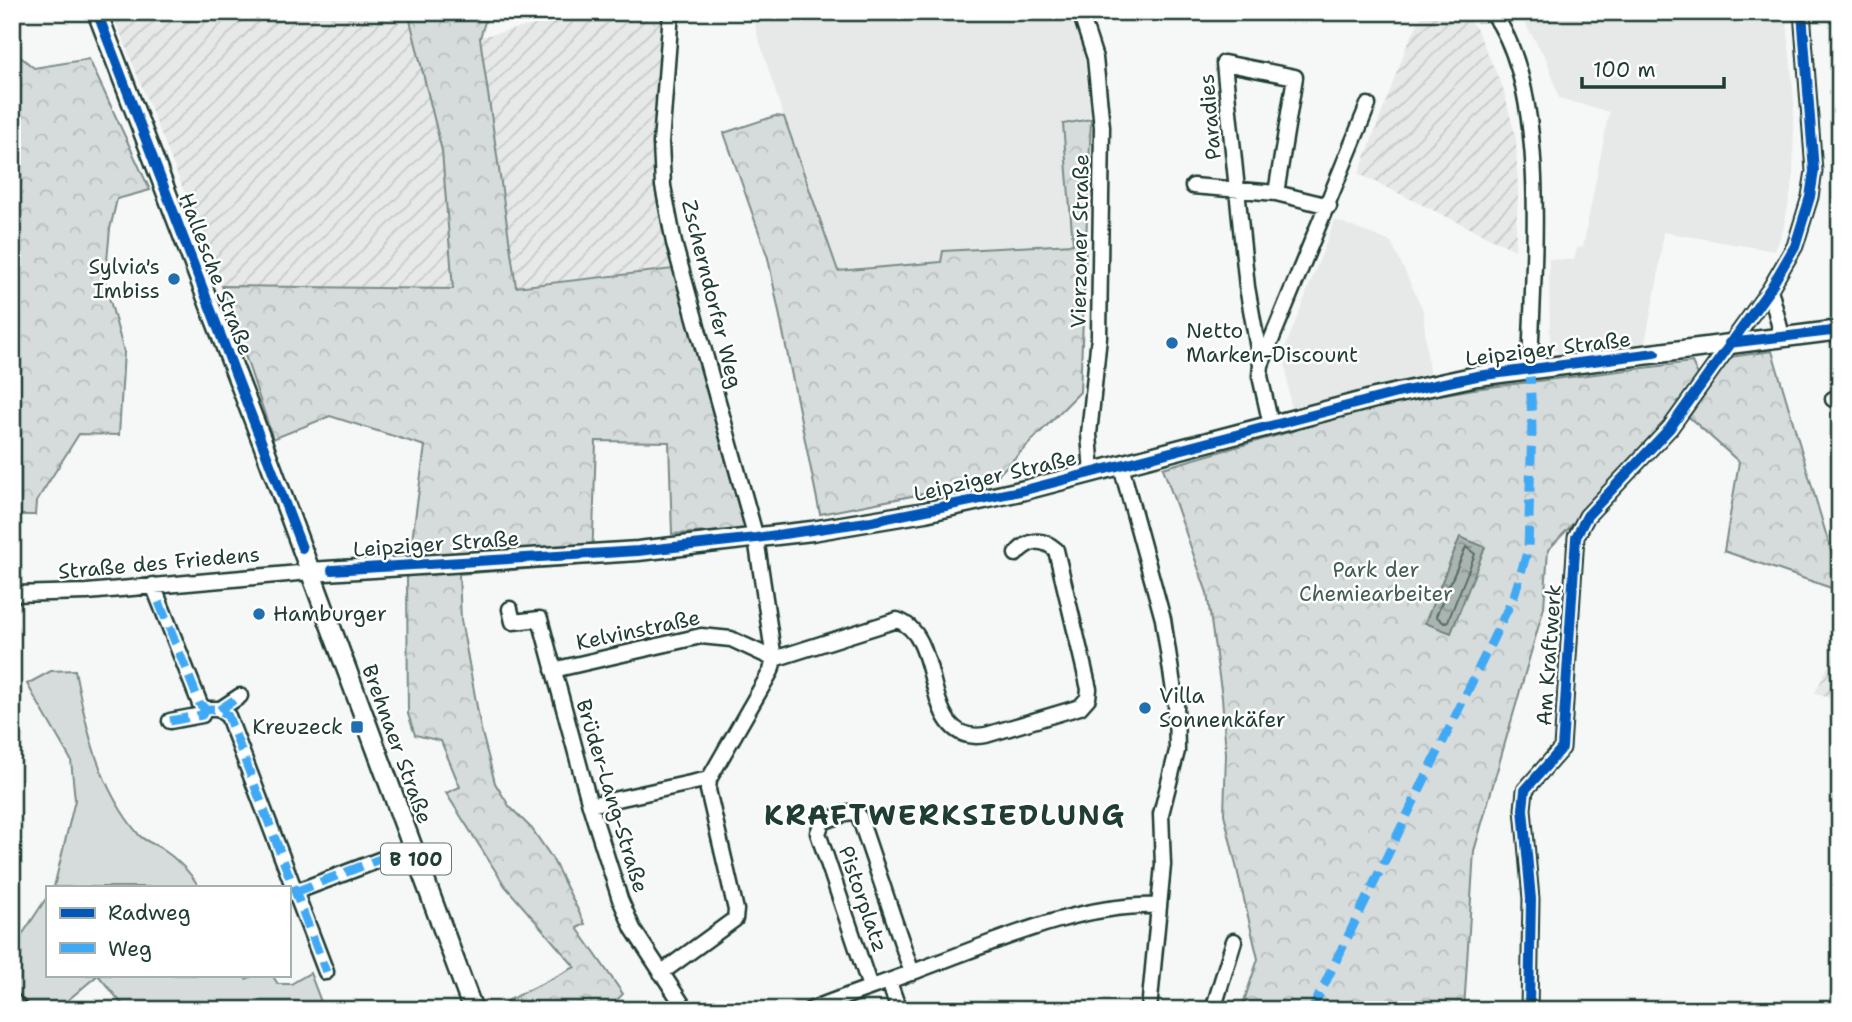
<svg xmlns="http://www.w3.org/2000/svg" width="1852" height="1022" font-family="'Shantell Sans',sans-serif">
<defs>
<pattern id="industrial-furrows" width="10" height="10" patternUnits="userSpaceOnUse" patternTransform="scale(1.75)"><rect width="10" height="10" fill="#e6e9e8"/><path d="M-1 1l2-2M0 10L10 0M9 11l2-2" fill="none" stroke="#c5c9c8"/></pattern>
<pattern id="forest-crowns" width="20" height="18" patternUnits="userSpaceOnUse" patternTransform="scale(1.75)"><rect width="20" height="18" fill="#d6dcdb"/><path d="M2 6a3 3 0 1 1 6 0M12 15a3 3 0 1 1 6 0" fill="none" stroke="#b7bebd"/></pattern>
<pattern id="water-ripples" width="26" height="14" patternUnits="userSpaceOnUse" patternTransform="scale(1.75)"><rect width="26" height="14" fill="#aab5b1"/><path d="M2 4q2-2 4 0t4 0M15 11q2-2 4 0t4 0" fill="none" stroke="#8a9491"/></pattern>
</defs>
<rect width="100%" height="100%" fill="#f6f7f7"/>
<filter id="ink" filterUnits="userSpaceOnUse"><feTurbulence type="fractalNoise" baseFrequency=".0143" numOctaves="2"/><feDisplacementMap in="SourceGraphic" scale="14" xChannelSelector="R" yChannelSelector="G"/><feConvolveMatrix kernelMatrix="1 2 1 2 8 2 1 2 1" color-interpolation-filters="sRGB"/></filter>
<g filter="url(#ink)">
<path fill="#e6e9e8" d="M 754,12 L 1068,12 L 1084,51 L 1091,119 L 1063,124 L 1074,244 L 944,251 L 941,262 L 838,271 L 789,134 L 756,30 Z
M 1518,12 L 1786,12 L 1794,101 L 1793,181 L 1783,230 L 1775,251 L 1663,232 L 1658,277 L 1645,342 L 1560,354 L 1550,346 L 1549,259 L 1574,260 L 1577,248 L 1583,247 L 1609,112 L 1559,98 L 1547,60 Z
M 1335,220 L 1391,242 L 1423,310 L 1429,374 L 1291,408 L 1284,351 Z"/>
<path fill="url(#industrial-furrows)" d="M 112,12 L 408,12 L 442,151 L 453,289 L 222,286 Z
M 592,12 L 661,12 L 655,155 L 662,227 L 673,269 L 516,287 L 480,37 Z
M 1424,12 L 1463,12 L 1477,30 L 1503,88 L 1516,139 L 1518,194 L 1515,250 L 1359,174 L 1407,45 Z
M 1836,651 L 1840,653 L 1840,702 L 1815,693 Z"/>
<path fill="#d6dcdb" stroke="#7a8c88" stroke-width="2" d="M 75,670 C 86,729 99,788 139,835 C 144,841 155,844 162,849 C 176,858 191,873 199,887 L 54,887 L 75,800 L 71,760 L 27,684 L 51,671 Z
M 47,897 L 47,975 L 243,975 L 246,979 L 255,975 L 272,975 L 278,984 L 291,984 L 310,973 L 324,1010 L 127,1010 L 98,975 L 56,1010 L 32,1010 L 12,987 L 12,950 Z"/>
<path fill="url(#forest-crowns)" stroke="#7a8c88" stroke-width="2" d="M 408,12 L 488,12 L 480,38 L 516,287 L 673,269 L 745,530 L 672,534 L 669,442 L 596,441 L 592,564 L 459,574 L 461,620 L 481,729 L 495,783 L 509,806 L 532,829 L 552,858 L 585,924 L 577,928 L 623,994 L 607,1010 L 489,1010 L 575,967 L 505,886 L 446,793 L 460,787 L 441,741 L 415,735 L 408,714 L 407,577 L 425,446 L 330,416 L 273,439 L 222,286 L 453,289 L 442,151 Z
M 12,50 L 34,68 L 89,59 L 150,190 L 117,199 L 110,229 L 105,282 L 124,352 L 119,435 L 79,434 L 36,502 L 35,515 L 12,515 Z
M 775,116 L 784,117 L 838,271 L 941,262 L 943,251 L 1073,244 L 1063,124 L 1091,119 L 1080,392 L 993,480 L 820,514 L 768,258 L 724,133 Z
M 1772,351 L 1834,561 L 1840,563 L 1840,591 L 1724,551 L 1739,462 L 1689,417 L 1730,357 Z
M 1692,362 L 1699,377 L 1667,425 L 1548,550 L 1544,607 L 1474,851 L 1464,1010 L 1241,1010 L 1258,959 L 1224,814 L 1226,754 L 1222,697 L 1207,593 L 1163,468 L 1387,404 L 1474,389 Z"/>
<path fill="url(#water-ripples)" stroke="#72857f" stroke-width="2" d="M 1460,537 L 1485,547 L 1451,633 L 1425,623 Z"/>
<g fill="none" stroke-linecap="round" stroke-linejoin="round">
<path stroke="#576d66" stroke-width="2" d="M 1466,547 L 1475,554 L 1448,621 L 1444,623 L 1436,616 Z"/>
<defs>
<path id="minor" d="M 671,12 L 661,143 L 663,186 L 674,243 L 756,538 L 774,659
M 1080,12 L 1095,58 L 1102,127 L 1099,337 L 1089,434 L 1092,473
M 1492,12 C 1552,92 1532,272 1530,369
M 1193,186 L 1276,193 L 1329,206
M 1770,289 L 1782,336
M 1261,365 L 1247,287 L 1224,63 L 1295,77 L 1276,193
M 1833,399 L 1840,399
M 1271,425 L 1260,376 L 1261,365 L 1368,105
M 1121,466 L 1163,619 L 1176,704 L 1177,751 L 1161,814 L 1163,865 L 1149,1010
M 153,585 L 200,704 L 205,709 L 218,709 L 228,716 L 326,972
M 12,594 L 87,592 L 310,572
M 510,609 L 513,622 L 540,619 L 590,805 L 620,899 L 633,929 L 686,1010
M 553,670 L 701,636 L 731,639 L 774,659
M 219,710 L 240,696
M 170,721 L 202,715 L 205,709
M 590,805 L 709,779 L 771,671 L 774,659 L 897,620 C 947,636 918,747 986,735 L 1080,707 L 1088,698 L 1089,689 L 1056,550 C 1042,537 1028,540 1016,554
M 295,892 L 411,848
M 661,973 L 735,919 L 736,910 L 708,790 L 709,779
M 889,982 L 899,1010
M 870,987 L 818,833 L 822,822 L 849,812 L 858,814 L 860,819 L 912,973
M 12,1000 L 21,1010
M 810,1010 C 847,995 885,983 921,969 C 994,942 1080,903 1158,906
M 1213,1010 L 1234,941
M 1529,1010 L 1531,899 L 1523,809 L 1525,790 L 1562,748 L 1576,537 L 1587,516 L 1670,428 L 1770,289 L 1795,246 L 1810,197 L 1814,171 L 1802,12"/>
<path id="major" d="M 97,12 L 263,444 L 473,1010
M 310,572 L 638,551 L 812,531 L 925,512 L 1025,490 L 1375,398 L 1477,376 L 1840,330"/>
</defs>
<use href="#minor" stroke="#1f3d34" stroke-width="19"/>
<use href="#major" stroke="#1f3d34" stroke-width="23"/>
<use href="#minor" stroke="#fff" stroke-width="14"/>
<use href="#major" stroke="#fff" stroke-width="18"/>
<path stroke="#3fa9f5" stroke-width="9" stroke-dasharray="18 9" stroke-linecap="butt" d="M 159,602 L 200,704 L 205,709 L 218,709 L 228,716 L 326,972
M 219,710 L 240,696
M 170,721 L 202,715 L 205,709
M 295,892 L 398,852
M 1312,1010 L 1514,596 L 1528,549 L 1532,427 L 1530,369"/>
<defs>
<path id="cycleway" d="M 97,12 L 302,548
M 1729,343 L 1840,330
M 332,570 L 638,551 L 756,538 L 867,522 L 1025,490 L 1397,393 L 1477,376 L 1655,353
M 1529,1010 L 1531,899 L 1523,809 L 1525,790 L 1562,748 L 1576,537 L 1587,516 L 1670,428 L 1770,289 L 1795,246 L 1810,197 L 1814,171 L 1802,12"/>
</defs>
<use href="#cycleway" stroke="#fff" stroke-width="15"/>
<use href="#cycleway" stroke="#0057b8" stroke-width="10"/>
</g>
</g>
<g fill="#1f6fb2" stroke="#fff" stroke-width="2.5">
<circle cx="174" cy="279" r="7"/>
<circle cx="1172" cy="343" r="7"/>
<circle cx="259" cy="614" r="7"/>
<circle cx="1145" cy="708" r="7"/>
<rect x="350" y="720" width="14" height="14" rx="3.5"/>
</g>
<g text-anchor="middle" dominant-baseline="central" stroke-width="5" stroke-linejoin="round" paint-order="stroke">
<rect fill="#fff" stroke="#627771" stroke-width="2" x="381" y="843.5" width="70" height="31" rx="5"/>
<g font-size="19" font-weight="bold" fill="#1f3d34">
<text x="416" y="859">B 100</text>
</g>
<g font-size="21" fill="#1f3d34" stroke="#fff">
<text transform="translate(1210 117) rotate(-95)">Paradies</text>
<text transform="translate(1080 241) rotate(-89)">Vierzoner Straße</text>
<text transform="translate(216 274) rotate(69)">Hallesche Straße</text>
<text transform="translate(712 294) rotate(76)">Zscherndorfer Weg</text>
<text transform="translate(1548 349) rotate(-7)">Leipziger Straße</text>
<text transform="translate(995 476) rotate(-13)">Leipziger Straße</text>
<text transform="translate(436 544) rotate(-4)">Leipziger Straße</text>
<text transform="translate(159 563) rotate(-5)">Straße des Friedens</text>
<text transform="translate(638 630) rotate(-12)">Kelvinstraße</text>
<text transform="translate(1549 655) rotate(-86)">Am Kraftwerk</text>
<text transform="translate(397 744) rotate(70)">Brehnaer Straße</text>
<text transform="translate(612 796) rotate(73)">Brüder-Lang-Straße</text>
<text transform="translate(863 899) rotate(71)">Pistorplatz</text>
</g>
<g font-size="21" fill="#1f3d34" stroke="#fff" text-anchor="start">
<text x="160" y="267" text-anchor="end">Sylvia's<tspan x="160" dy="24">Imbiss</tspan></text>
<text x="1186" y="331">Netto<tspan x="1186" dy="24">Marken-Discount</tspan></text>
<text x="273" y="614">Hamburger</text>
<text x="1159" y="696">Villa<tspan x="1159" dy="24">Sonnenkäfer</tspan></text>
<text x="343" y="727" text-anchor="end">Kreuzeck</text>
</g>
<g font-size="21" fill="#445d55" stroke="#fff">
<text x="1376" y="570">Park der<tspan x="1376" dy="24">Chemiearbeiter</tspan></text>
</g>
<g font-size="28" font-weight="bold" letter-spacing="2" fill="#1f3d34" stroke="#fff">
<text x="945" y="815">KRAFTWERKSIEDLUNG</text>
</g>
</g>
<rect width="1852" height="1022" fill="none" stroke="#fff" stroke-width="42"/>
<rect x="21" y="21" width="1810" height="980" fill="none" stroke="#1f3d34" stroke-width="2.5" filter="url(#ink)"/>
<rect x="46" y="886" width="245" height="91" fill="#ffffff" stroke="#a5b1ae" stroke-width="2"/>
<rect x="60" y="908" width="35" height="10" fill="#0057b8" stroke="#a5b1ae" stroke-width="2"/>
<text x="108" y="920" font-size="21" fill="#1f3d34">Radweg</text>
<rect x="60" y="943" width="35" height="10" fill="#3fa9f5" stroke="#a5b1ae" stroke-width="2"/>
<text x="108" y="956" font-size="21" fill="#1f3d34">Weg</text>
<path d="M1582 77v10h142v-10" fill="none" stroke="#1f3d34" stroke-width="3.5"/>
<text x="1593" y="77" font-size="21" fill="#1f3d34" stroke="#ffffff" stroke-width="5" paint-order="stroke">100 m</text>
</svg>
